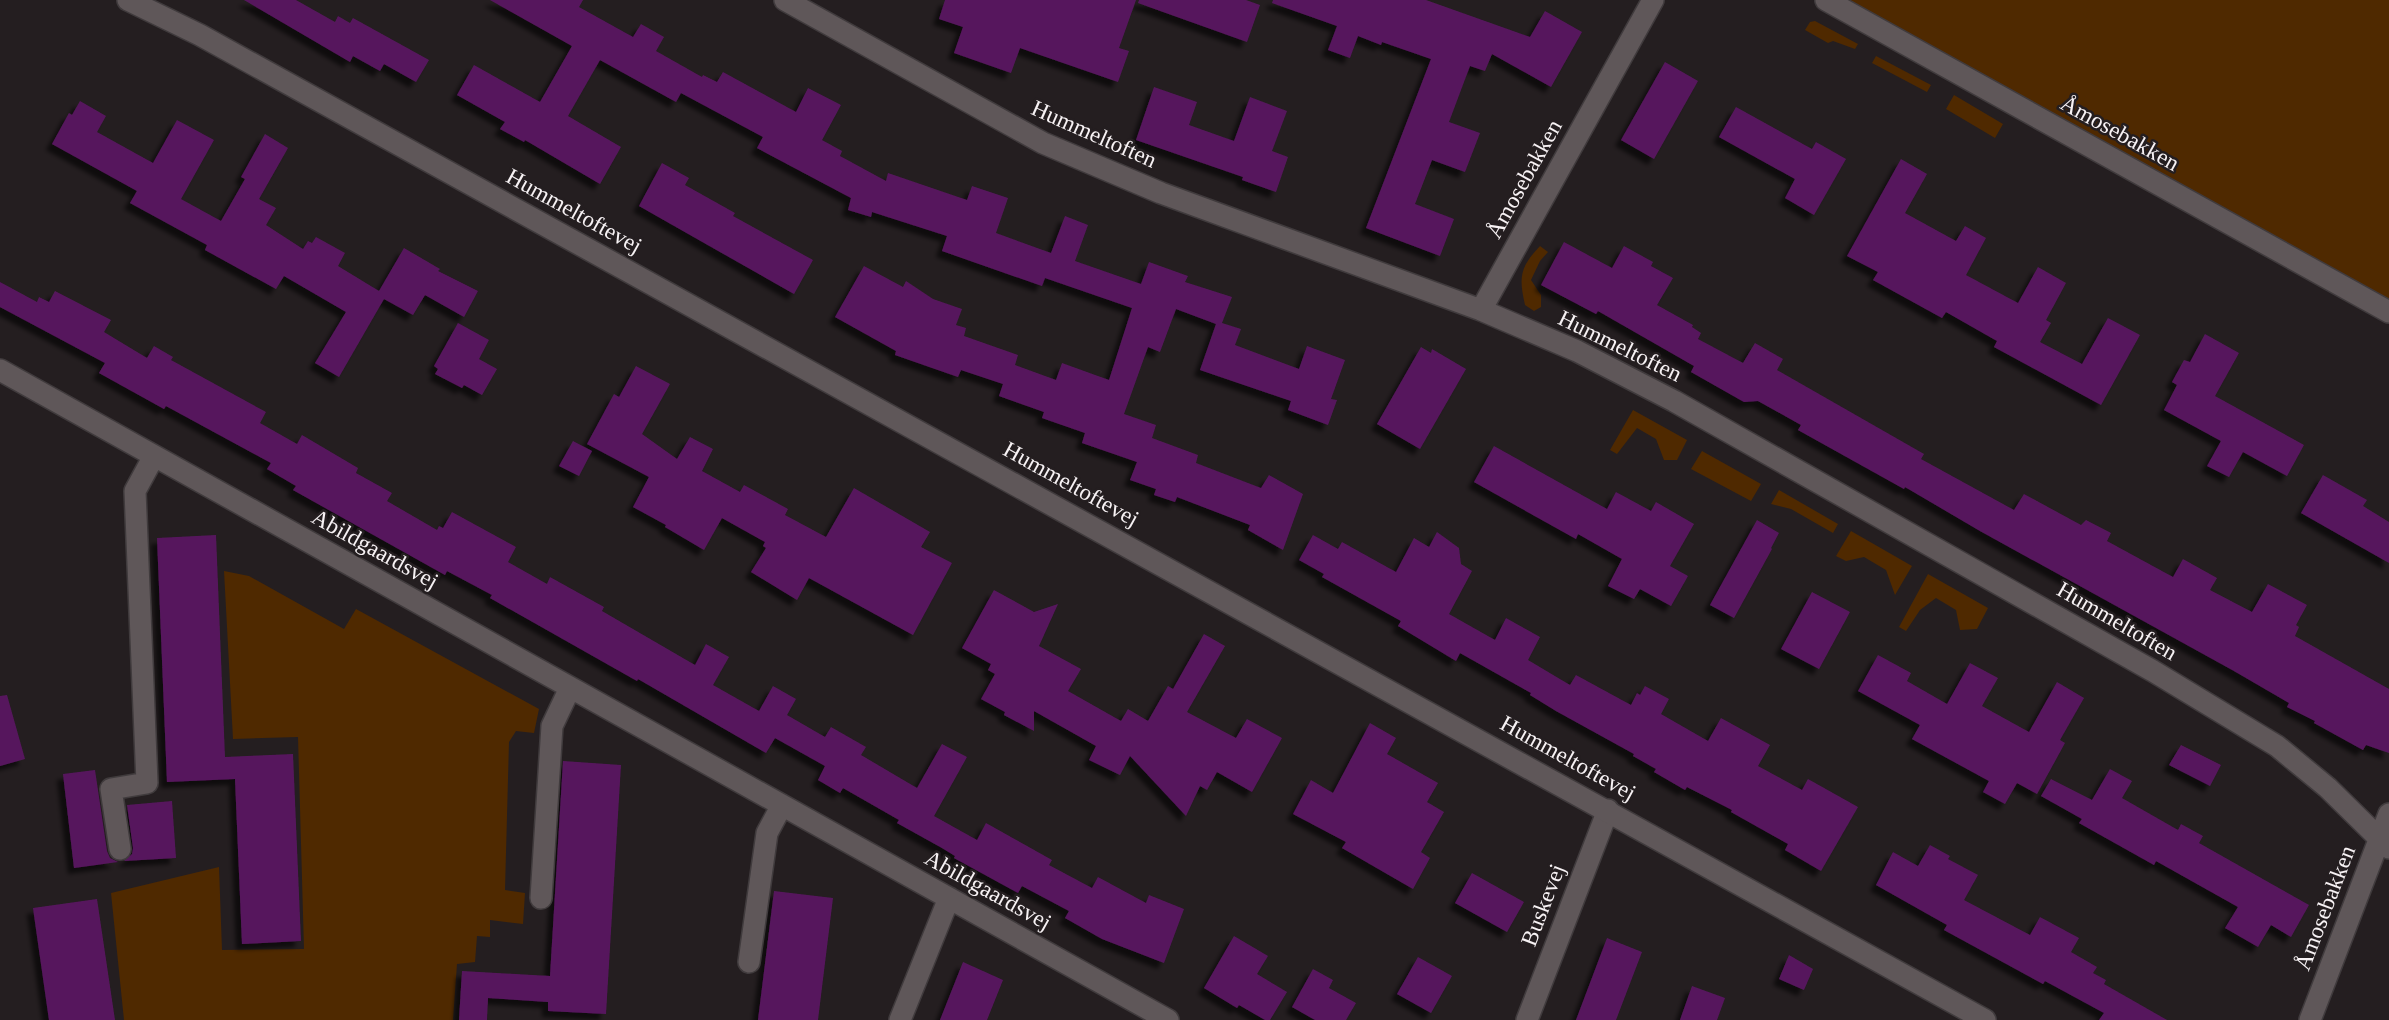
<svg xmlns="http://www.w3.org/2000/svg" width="2389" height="1020" font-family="Georgia,serif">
<defs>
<filter id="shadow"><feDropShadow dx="-6" dy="6" stdDeviation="2" flood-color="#0009"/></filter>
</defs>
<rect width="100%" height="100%" fill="#241e20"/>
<path fill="#4f2900" d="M 1847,0 L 2389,0 L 2389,300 Z
M 1815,21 L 1858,44 L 1855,49 L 1833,41 L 1828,43 L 1805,30 L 1810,22 Z
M 1876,56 L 1931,85 L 1927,92 L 1872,63 Z
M 1954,95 L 2003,124 L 1995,138 L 1946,109 Z
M 1540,246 L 1548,252 L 1540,261 L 1531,280 L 1541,295 L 1541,307 L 1534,311 L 1525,305 C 1519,278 1519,268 1540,246 Z
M 1633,410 L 1687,440 L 1677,460 L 1664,460 L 1656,439 L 1637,428 L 1617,454 L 1610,450 Z
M 1702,451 L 1761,484 L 1751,501 L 1691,469 Z
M 1779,490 L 1838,524 L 1833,533 L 1791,509 L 1771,504 Z
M 1851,531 L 1912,566 L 1895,595 L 1886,570 L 1864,557 L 1846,561 L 1836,556 Z
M 224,571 L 249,576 L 344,629 L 356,609 L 539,709 L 534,733 L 516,731 L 509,742 L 505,890 L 525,893 L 523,924 L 490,920 L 490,937 L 477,936 L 475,962 L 457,964 L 453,1020 L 124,1020 L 111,893 L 219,867 L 222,950 L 304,949 L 298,737 L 233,739 Z
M 1928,574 L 1988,608 L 1977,629 L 1960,630 L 1956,610 L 1936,598 L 1920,610 L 1906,631 L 1899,627 Z"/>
<path fill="#56175d" filter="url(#shadow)" d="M 244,0 L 296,0 L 335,22 L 338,16 L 350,23 L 353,18 L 429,60 L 416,82 L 384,64 L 380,71 L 353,56 L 350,62 Z
M 490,0 L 583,0 L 579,7 L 633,37 L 641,24 L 664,37 L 656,51 L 702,77 L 703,75 L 717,82 L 723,72 L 796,112 L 808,88 L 841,105 L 822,140 L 842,151 L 840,156 L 886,181 L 888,173 L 967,200 L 972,186 L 1008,198 L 996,233 L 1051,253 L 1065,216 L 1088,225 L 1075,261 L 1141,284 L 1149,262 L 1188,276 L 1185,282 L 1232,297 L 1222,323 L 1241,329 L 1235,345 L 1299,369 L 1307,346 L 1345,360 L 1331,399 L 1337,400 L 1328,425 L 1288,410 L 1291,401 L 1200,370 L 1216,324 L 1176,309 L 1160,352 L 1148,347 L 1124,414 L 1156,425 L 1152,438 L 1198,455 L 1196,463 L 1261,488 L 1269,475 L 1303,494 L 1283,550 L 1248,530 L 1250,525 L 1177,497 L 1175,502 L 1154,495 L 1156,489 L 1130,480 L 1137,462 L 1082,443 L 1085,433 L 1042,418 L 1044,412 L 999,396 L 1003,384 L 961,370 L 958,377 L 895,355 L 896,351 L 835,317 L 864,266 L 903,287 L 906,281 L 933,299 L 962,309 L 956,325 L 966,328 L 964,336 L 1018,355 L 1015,365 L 1056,380 L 1062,363 L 1109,380 L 1132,308 L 1045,278 L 1042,286 L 942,251 L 947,236 L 872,212 L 871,217 L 848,210 L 851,198 L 757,148 L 763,137 L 681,93 L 676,102 L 600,60 L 568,116 L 621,147 L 600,184 L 525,140 L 524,142 L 500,129 L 505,122 L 457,95 L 474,65 L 540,102 L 572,46 Z
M 945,0 L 1136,0 L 1119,48 L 1129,51 L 1118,82 L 1020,48 L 1011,73 L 954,53 L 963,27 L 939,19 Z
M 1139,0 L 1246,0 L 1260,5 L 1247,42 L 1138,3 Z
M 1273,0 L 1426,0 L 1530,37 L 1545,11 L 1582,32 L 1551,87 L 1492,54 L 1485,71 L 1470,66 L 1449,122 L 1480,133 L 1465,172 L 1432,160 L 1415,204 L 1454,219 L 1440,256 L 1366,228 L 1431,59 L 1382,42 L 1381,45 L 1358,36 L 1350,58 L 1328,50 L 1337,26 L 1272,3 Z
M 1665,62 L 1698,81 L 1654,159 L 1621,140 Z
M 1154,87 L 1197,102 L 1189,125 L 1234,141 L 1250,97 L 1287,111 L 1272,151 L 1288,157 L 1276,192 L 1242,180 L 1243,177 L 1136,140 Z
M 80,101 L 106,116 L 97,132 L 153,163 L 177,120 L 214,140 L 181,199 L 221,221 L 245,179 L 241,177 L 265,134 L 288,148 L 259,199 L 276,208 L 266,225 L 303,249 L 308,241 L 312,243 L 316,237 L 345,253 L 338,266 L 379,291 L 404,248 L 440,269 L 438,271 L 478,291 L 464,317 L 425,295 L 413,315 L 384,299 L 339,377 L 315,363 L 346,312 L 284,276 L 276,289 L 205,250 L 207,245 L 130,203 L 137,191 L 52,144 L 69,113 L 72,115 Z
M 1736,107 L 1812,149 L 1816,142 L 1846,159 L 1814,215 L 1785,198 L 1795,179 L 1719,137 Z
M 1901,159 L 1927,174 L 1905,213 L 1956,241 L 1965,226 L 1986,238 L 1966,275 L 2018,303 L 2038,267 L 2066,283 L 2046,320 L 2051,323 L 2040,342 L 2082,364 L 2108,318 L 2140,335 L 2101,405 L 1994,347 L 1997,341 L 1946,312 L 1942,318 L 1873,280 L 1878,272 L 1847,256 Z
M 662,163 L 689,178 L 685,185 L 735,213 L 733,216 L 813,260 L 794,294 L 639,206 Z
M 1564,242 L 1612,268 L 1624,246 L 1653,262 L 1651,266 L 1673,278 L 1657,305 L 1693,325 L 1692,327 L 1701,333 L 1698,339 L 1743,363 L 1755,343 L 1783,359 L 1777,370 L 1924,454 L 1921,459 L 2014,510 L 2024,494 L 2081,525 L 2086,520 L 2111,533 L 2107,541 L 2173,577 L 2183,559 L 2217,578 L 2210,590 L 2252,612 L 2268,584 L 2307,605 L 2296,625 L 2299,627 L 2295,636 L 2389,689 L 2389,753 L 2366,745 L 2363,750 L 2314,723 L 2315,721 L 2287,707 L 2289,703 L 2234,671 L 1980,531 L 1905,487 L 1904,489 L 1798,430 L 1801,425 L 1758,401 L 1744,402 L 1691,372 L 1694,366 L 1598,311 L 1596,314 L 1541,285 Z
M 0,282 L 37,302 L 39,297 L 49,302 L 55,291 L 111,320 L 104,332 L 147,358 L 154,346 L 173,357 L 171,360 L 266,412 L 260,423 L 297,444 L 302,435 L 358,468 L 356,473 L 392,493 L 387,501 L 437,530 L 439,526 L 443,528 L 452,512 L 516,547 L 508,562 L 547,584 L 550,577 L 604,607 L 602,611 L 695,665 L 706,644 L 729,657 L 713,685 L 759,711 L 773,686 L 796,699 L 787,715 L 825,737 L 831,727 L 866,747 L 861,755 L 917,788 L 942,744 L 967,757 L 934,816 L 977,840 L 986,823 L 1052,860 L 1049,865 L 1092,888 L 1098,877 L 1146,903 L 1149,895 L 1184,909 L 1164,963 L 1102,939 L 1065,918 L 1069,911 L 1022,886 L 1018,893 L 954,858 L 955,856 L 942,848 L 897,823 L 899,820 L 843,788 L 840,793 L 818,780 L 825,766 L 775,738 L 766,753 L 638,679 L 637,681 L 490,598 L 492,595 L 447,571 L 445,575 L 293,490 L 296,486 L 267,469 L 271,463 L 166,406 L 164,409 L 99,373 L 105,363 L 0,307 Z
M 458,323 L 489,340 L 479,359 L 497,369 L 482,395 L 464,385 L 462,388 L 435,374 L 438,369 L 434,366 Z
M 2205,334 L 2239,353 L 2215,396 L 2304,445 L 2287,476 L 2243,452 L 2229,477 L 2207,466 L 2221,441 L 2164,410 L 2177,385 L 2172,382 L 2184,360 L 2190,362 Z
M 1421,347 L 1431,353 L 1432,349 L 1466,369 L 1420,449 L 1377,424 Z
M 636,366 L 670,384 L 642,434 L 677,459 L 690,437 L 713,449 L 702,471 L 740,492 L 744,485 L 788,509 L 785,515 L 826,537 L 854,488 L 930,532 L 921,547 L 952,563 L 913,635 L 809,578 L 797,600 L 751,572 L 766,548 L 763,546 L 765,542 L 722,518 L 704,550 L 665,527 L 666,525 L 633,507 L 649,477 L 587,444 L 614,394 L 619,397 Z
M 573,441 L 592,451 L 579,476 L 559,466 Z
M 1494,446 L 1607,509 L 1616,492 L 1651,511 L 1656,502 L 1694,524 L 1670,566 L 1688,576 L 1671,606 L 1640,589 L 1634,599 L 1608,586 L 1622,559 L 1578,534 L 1576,539 L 1474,482 Z
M 2323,475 L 2367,500 L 2363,506 L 2389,522 L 2389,563 L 2301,513 Z
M 1757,520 L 1779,533 L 1771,548 L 1772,549 L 1734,618 L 1710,605 Z
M 1437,532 L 1459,548 L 1461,564 L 1472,571 L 1449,614 L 1495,640 L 1506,618 L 1540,637 L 1528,660 L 1570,685 L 1576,675 L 1631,705 L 1637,693 L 1640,695 L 1645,686 L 1669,699 L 1661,714 L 1708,741 L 1721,718 L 1770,745 L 1758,766 L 1802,790 L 1808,779 L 1858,807 L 1821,871 L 1785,850 L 1788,844 L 1731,812 L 1732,810 L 1687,787 L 1685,790 L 1654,772 L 1656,769 L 1633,756 L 1634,754 L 1556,711 L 1530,695 L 1531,693 L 1460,653 L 1456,661 L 1398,626 L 1401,621 L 1322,577 L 1324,574 L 1299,560 L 1313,535 L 1338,549 L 1342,542 L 1396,572 L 1414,538 L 1429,547 Z
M 216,535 L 225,757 L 293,754 L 301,941 L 242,944 L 235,779 L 167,782 L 157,538 Z
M 994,590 L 1034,612 L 1058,604 L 1039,646 L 1081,669 L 1068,691 L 1121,721 L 1128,709 L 1148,721 L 1168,686 L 1173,689 L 1204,634 L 1225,646 L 1187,712 L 1236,738 L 1247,719 L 1282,738 L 1252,792 L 1217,772 L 1207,790 L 1200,786 L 1186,816 L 1130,756 L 1120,775 L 1089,760 L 1096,746 L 1034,711 L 1034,731 L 1004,715 L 1005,712 L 981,699 L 995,674 L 988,670 L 991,664 L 962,648 Z
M 1812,592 L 1850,612 L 1819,669 L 1781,649 Z
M 1878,655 L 1911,673 L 1907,681 L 1947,704 L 1970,663 L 1998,678 L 1982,706 L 2029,732 L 2057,682 L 2084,698 L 2060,740 L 2065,743 L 2037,794 L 2017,783 L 2005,804 L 1983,792 L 1989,781 L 1912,739 L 1920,725 L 1858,691 Z
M 7,695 L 25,759 L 0,766 L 0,696 Z
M 1370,723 L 1396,738 L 1387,754 L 1438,783 L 1427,802 L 1444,812 L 1421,852 L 1430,858 L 1413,889 L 1342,848 L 1346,842 L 1293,814 L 1311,780 L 1333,793 Z
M 2181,745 L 2221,765 L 2210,786 L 2169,765 Z
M 563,761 L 621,765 L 606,1014 L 548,1011 L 548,1002 L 488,998 L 487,1020 L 459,1020 L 462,971 L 550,976 Z
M 2110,769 L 2132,781 L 2122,798 L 2178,830 L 2181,824 L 2203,836 L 2199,843 L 2309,905 L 2291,937 L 2271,925 L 2258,947 L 2225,928 L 2238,907 L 2156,861 L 2154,865 L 2079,823 L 2082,819 L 2041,796 L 2051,779 L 2092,800 Z
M 95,770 L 107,851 L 110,858 L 118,862 L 74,868 L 63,774 Z
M 172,801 L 176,858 L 124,861 L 132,854 L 133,848 L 127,805 Z
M 1930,845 L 1950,856 L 1948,859 L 1978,875 L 1964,900 L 2030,935 L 2040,917 L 2079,938 L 2071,952 L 2097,967 L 2093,973 L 2106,980 L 2104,984 L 2167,1020 L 2099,1020 L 2104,1013 L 2045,981 L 2043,984 L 1944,930 L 1947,925 L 1876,885 L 1893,852 L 1918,866 Z
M 1472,873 L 1524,902 L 1507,932 L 1455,903 Z
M 774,891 L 833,898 L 818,1020 L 758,1020 Z
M 97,899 L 115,1020 L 49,1020 L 33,908 Z
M 1234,936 L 1268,956 L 1257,974 L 1287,992 L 1270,1020 L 1265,1020 L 1239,1005 L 1237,1008 L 1204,988 Z
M 1607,938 L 1642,952 L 1616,1020 L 1576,1020 Z
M 1789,955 L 1813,969 L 1804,990 L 1779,979 Z
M 1418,957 L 1452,976 L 1431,1013 L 1397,994 Z
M 963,962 L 1003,980 L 987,1020 L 940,1020 Z
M 1313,969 L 1333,980 L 1329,988 L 1356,1003 L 1346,1020 L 1315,1020 L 1292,1007 Z
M 1692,986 L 1725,998 L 1717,1020 L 1680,1020 Z"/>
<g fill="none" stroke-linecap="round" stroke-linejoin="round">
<defs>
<path id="minor" d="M 785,0 L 1043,143 L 1161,193 L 1481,310 L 1577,351 L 1674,401 L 2153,671 L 2277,746 L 2328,788 L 2389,848
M 1826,0 L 2389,312
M 1481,310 L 1653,0
M 0,370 L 1168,1020
M 120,849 L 111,789 L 147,783 L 135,491 L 154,456
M 541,898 L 552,726 L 570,688
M 749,962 L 767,833 L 782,805
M 900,1020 L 949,898
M 1527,1020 L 1608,810
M 2310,1020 L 2389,814"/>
<path id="tertiary" d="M 128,0 L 200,35 L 1985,1020"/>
</defs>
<use href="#minor" stroke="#403b3d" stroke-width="24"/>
<use href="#tertiary" stroke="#403b3d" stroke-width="24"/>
<use href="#minor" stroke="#5f5759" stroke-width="21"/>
<use href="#tertiary" stroke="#5f5759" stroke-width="21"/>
</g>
<g text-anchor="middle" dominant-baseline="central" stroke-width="5" stroke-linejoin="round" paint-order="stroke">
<g font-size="23" fill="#f7f2f4" stroke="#241e20">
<text transform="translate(2120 133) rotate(29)">Åmosebakken</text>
<text transform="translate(1094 134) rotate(24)">Hummeltoften</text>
<text transform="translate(1524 179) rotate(-61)">Åmosebakken</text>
<text transform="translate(574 211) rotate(29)">Hummeltoftevej</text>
<text transform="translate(1620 346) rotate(26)">Hummeltoften</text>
<text transform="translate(1071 484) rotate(29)">Hummeltoftevej</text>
<text transform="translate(375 549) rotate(29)">Abildgaardsvej</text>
<text transform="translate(2117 621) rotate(30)">Hummeltoften</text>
<text transform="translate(1568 758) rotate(29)">Hummeltoftevej</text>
<text transform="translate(988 890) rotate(29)">Abildgaardsvej</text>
<text transform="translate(1543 905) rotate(-69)">Buskevej</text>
<text transform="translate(2325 908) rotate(-69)">Åmosebakken</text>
</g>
</g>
</svg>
